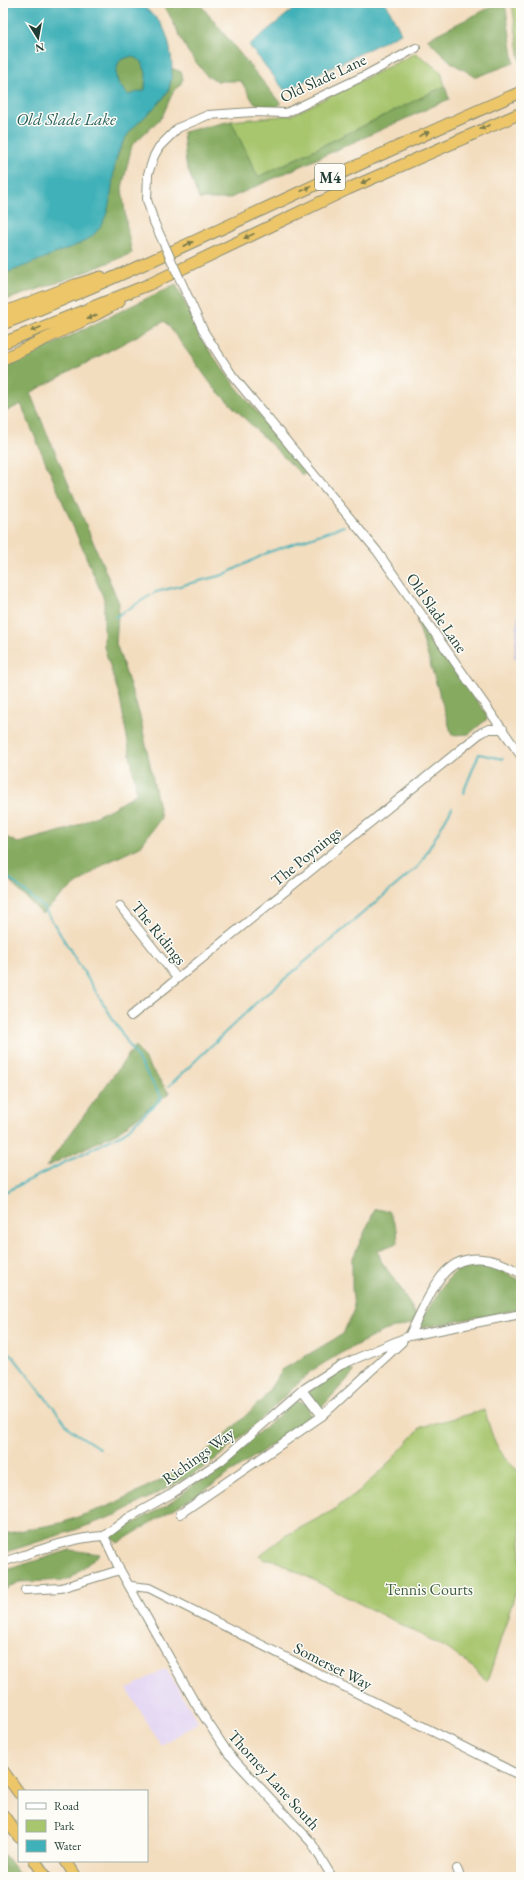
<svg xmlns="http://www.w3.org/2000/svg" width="524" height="1880" font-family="'EB Garamond',serif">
<rect width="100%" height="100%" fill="#fdfcf7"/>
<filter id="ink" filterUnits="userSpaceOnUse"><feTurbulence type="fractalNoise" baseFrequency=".025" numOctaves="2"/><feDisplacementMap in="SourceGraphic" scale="8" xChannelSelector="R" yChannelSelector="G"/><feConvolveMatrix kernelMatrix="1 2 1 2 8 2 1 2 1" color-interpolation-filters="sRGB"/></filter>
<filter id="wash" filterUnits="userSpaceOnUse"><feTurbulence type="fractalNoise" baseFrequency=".012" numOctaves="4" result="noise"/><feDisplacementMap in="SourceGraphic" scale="16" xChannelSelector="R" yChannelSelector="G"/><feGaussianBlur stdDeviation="0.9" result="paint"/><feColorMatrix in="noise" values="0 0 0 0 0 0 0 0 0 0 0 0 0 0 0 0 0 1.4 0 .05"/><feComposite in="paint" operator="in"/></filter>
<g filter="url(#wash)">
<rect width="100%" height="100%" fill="#f3ddbf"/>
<path fill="#e2d4f3" d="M 166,1668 L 198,1722 L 161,1745 L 127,1689 Z"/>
<path fill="#c5c0da" d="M 521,578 L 521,658 L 514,658 Z"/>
<path fill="#a8c66e" stroke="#648251" d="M 512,3 L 521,3 L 521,67 Z
M 416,53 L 441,72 L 445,86 L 258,177 L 231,121 L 292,115 Z
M 485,1410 C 492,1438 497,1454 521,1473 L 521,1575 L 488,1679 L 486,1681 L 473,1667 L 445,1647 L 274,1560 L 264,1560 L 260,1555 L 285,1536 L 332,1511 L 359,1491 L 385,1467 L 421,1427 Z"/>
<path fill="#86ab61" stroke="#52744a" d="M 159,3 L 199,3 L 281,104 L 273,108 L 254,103 L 241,81 L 217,81 L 207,76 L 188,52 L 168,12 Z
M 499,3 L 505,3 L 514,63 L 476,77 L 452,63 L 427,39 Z
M 132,56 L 142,62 L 146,73 L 145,91 L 128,95 C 117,83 112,76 120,60 Z
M 171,68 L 181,72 L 183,79 L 180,85 L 173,92 L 162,117 L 132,145 L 122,188 L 127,229 L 132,253 L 71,278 L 3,301 L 3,274 L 92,236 C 109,218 109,197 113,174 C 114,162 120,150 125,139 C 131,128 141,118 151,109 C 157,104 164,99 168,92 C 171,85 171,75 171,68 Z
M 445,86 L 449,99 L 228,199 L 199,199 L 186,164 L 183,132 L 231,121 L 258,177 Z
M 176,284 L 203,342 L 230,379 L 307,473 L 302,475 L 214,388 L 165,321 L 30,393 L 119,603 L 116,643 L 140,716 L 161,818 L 140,847 L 106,863 L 63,894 L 42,914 L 3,874 L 4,836 L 18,843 L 69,829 L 115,807 L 137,793 L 120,698 L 104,647 L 104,599 L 21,404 L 3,413 L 3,369 Z
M 417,621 L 486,713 L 487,719 L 469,734 L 452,735 Z
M 135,1046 L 169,1093 L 118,1132 L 46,1167 Z
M 375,1209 L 389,1211 L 397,1229 L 398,1243 L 378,1250 L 381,1261 L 401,1289 L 416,1315 L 413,1323 L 384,1331 L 341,1353 L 311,1371 L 257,1423 L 217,1458 L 194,1474 L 116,1515 L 75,1530 L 3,1553 L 3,1534 L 61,1523 L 111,1505 L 188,1466 L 219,1441 L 263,1399 L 282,1370 L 343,1334 L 354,1309 L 352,1288 L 352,1260 Z
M 475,1265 L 493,1265 L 521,1281 L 521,1309 L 415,1329 L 447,1280 L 456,1271 Z
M 345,1366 L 354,1372 L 320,1409 L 307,1392 Z
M 296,1401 L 307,1404 L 311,1418 L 211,1486 L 118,1543 L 109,1536 L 166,1506 L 222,1463 Z
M 70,1550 L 100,1554 L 68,1580 L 19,1582 L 3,1591 L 3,1571 Z
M 3,1853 L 21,1877 L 3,1877 Z"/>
<path fill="#40b1b8" stroke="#307776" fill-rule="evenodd" d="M 3,3 L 140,3 C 147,10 158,18 163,27 C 172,44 177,82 164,97 C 147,118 128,126 118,153 C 109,179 116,215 92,236 C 83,244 68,248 57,253 C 39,260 21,268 3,274 ZM 132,56 L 142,62 L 146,73 L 145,90 L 128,95 C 117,83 112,76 120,60 Z
M 301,3 L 386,3 L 401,33 L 285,91 L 249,45 Z"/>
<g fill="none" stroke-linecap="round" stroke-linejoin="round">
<path stroke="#40b1b8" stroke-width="2" d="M 115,617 L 156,592 L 223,575 L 269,552 L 344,526
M 463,793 L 479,754 L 503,759
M 3,835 L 4,836
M 3,873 L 44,908 L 162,1098 L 124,1133 L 3,1193
M 169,1086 L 256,1003 L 419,866 L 452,808
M 3,1344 L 71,1430 L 99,1448"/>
</g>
</g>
<g filter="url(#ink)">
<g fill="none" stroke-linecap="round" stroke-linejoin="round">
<defs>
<path id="minor" d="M 154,222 L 147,200 L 148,174 L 154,156 L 159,147 L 178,128 L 208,115 L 253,112 L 286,113 L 366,75 L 416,48
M 188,297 L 204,332 L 232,375 L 377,551 L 521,756
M 120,906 L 177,978
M 131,1016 L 482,732 L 489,729 L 503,729
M 409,1336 C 419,1317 428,1294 441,1277 C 462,1249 497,1257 521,1274
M 302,1390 L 322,1416
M 180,1514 L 322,1416 L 402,1342
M 104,1536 L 128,1518 L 173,1493 L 222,1460 L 302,1390 L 341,1365 L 409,1336 L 521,1314
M 104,1536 L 120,1570 L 195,1703 L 228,1753 L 311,1842 L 332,1877
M 3,1562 C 37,1551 69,1538 104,1536
M 131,1586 L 149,1588 L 521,1776
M 25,1590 L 61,1588 L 120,1570
M 457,1869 L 460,1877"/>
<path id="highway" d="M 3,313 L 75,285 L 101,277
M 3,324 C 179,254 347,166 521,92
M 3,343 L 150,284 L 348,189 L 521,113
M 3,359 L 97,314 L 119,302
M 3,1771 L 19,1793
M 3,1815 L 19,1837
M 35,1861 L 46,1877
M 66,1861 L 76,1877"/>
</defs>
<use href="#minor" stroke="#898d7a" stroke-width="10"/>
<use href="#highway" stroke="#898d7a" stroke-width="13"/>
<use href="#minor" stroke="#fff" stroke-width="8"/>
<use href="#highway" stroke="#ecc669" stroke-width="11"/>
<defs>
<path id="minor-bridge" d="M 154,222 L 188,297"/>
</defs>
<use href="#minor-bridge" stroke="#898d7a" stroke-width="10" stroke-linecap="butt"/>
<use href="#minor-bridge" stroke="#fff" stroke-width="8"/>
</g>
<defs><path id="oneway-solid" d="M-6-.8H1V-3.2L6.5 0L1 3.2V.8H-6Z"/></defs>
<g fill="#7b7b4c">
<use href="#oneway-solid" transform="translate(485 127) rotate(156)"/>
<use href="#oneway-solid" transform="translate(424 134) rotate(-24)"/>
<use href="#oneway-solid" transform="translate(366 181) rotate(155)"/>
<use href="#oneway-solid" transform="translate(306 189) rotate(-25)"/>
<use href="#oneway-solid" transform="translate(249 236) rotate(155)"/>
<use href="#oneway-solid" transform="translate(188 244) rotate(-25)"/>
<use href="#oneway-solid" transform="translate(92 317) rotate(155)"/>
<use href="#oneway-solid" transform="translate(36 329) rotate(157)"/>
</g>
</g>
<g text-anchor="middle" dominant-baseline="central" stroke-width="3" stroke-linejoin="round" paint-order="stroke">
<rect fill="#fdfcf7" stroke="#62766e" stroke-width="1" x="315" y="164" width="30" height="26" rx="3"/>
<g font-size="15" font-weight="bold" fill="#1f3d34">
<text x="330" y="177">M4</text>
</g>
<g font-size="16" fill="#1f3d34" stroke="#fdfcf7">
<text transform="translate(323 78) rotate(-25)">Old Slade Lane</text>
<text transform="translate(437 613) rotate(55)">Old Slade Lane</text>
<text transform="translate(306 856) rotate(-39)">The Poynings</text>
<text transform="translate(159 933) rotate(51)">The Ridings</text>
<text transform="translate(198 1456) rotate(-36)">Richings Way</text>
<text transform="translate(333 1666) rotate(27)">Somerset Way</text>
<text transform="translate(274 1780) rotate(48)">Thorney Lane South</text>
</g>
<g font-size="16" fill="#415f42" stroke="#fdfcf7">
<text x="429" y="1589">Tennis Courts</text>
</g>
<g font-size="17" font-style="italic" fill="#29605c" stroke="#fdfcf7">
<text x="66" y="119">Old Slade Lake</text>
</g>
</g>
<rect width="524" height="1880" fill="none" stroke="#fdfcf7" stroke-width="16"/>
<rect x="18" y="1790" width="130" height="72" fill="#fdfcf7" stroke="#a4b0a9"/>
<rect x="26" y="1803" width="20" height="6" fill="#ffffff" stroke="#a4b0a9"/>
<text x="54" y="1810" font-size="12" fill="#1f3d34">Road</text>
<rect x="26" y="1820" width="20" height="12" fill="#a8c66e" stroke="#a4b0a9"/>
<text x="54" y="1830" font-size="12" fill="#1f3d34">Park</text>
<rect x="26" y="1840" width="20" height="12" fill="#40b1b8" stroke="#a4b0a9"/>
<text x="54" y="1850" font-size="12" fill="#1f3d34">Water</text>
<g transform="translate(38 38) rotate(169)" stroke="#fdfcf7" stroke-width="3" paint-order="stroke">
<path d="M0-3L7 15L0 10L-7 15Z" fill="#1f3d34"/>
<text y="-6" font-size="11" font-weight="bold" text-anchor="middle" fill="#1f3d34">N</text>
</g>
</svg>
